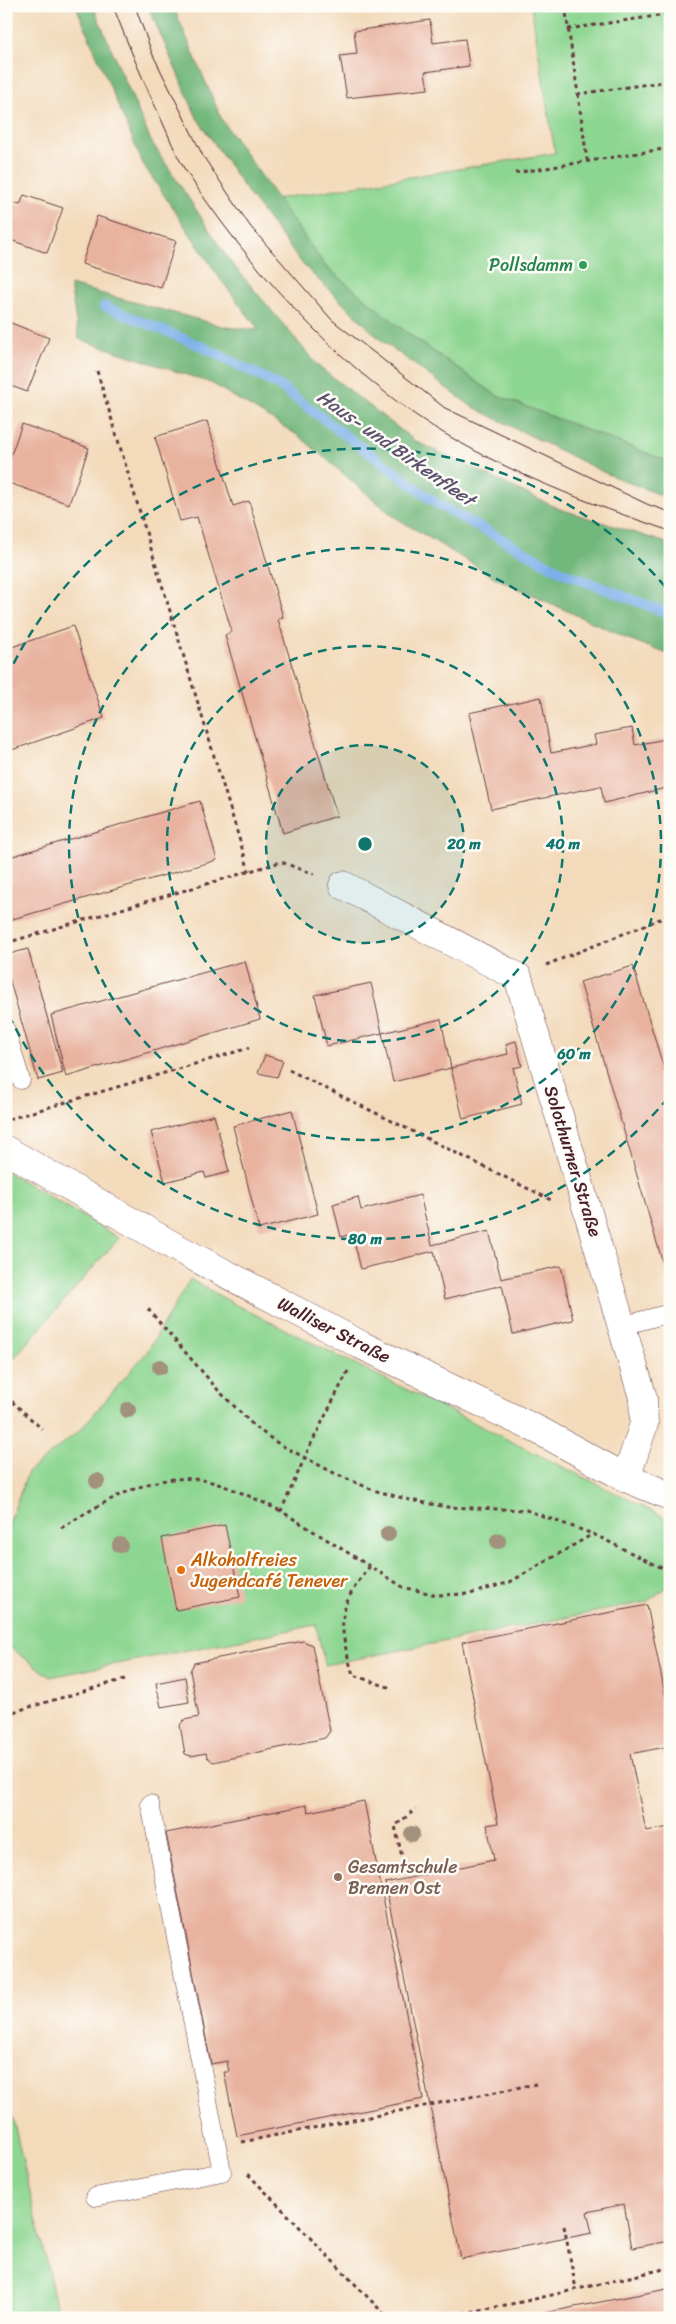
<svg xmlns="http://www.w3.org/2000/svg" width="676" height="2324" font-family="Sriracha,sans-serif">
<rect width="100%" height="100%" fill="#fdfcf7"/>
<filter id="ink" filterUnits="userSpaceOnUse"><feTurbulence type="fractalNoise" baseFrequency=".02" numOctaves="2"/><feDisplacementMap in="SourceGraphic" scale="10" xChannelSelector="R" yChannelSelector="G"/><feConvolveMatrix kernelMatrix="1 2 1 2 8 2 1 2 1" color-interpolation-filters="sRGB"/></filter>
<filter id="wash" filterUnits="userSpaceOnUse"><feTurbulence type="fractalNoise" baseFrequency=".0096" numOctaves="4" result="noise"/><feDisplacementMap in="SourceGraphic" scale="20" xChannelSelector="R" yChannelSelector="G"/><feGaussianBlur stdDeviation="1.12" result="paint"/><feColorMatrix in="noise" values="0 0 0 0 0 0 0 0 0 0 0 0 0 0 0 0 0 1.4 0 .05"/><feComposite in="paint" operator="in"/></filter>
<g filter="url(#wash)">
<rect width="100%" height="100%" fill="#f3dabb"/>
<path fill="#8dd691" stroke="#6c7a5e" d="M 531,6 L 670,6 L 670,462 L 496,395 L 406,332 L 325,266 L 276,199 L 555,153 Z
M 6,1171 L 119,1238 L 6,1367 Z
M 190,1279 L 236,1305 L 670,1520 L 670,1585 L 646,1602 L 325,1665 L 316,1625 L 50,1677 L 6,1644 L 6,1532 L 28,1472 L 80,1430 L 147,1352 Z
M 6,2088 L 59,2318 L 6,2318 Z"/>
<path fill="#72b77b" stroke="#5e6b53" d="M 76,6 L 93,6 L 151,141 L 229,260 L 319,367 L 415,441 L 557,508 L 670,544 L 670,655 L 626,638 L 494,577 L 393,516 L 299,436 L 211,383 L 79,339 L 70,285 L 226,327 L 259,330 L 221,280 L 143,164 Z
M 148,6 L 173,6 L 222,120 L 325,266 L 406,332 L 496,395 L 670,462 L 670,499 L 605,473 L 471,406 L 381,340 L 304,266 L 248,193 L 197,118 Z"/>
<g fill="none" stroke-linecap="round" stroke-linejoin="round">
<path stroke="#7db0e9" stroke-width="10" d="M 104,306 L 201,346 L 278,385 L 439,505 L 564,573 L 670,614"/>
</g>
<g id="blocks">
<path fill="#e8b29f" d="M 430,20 L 433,43 L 465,39 L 469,66 L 425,72 L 428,89 L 347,98 L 340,56 L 357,54 L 354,31 Z
M 24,195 L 63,208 L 47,253 L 8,239 L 6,242 L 6,201 L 20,205 Z
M 97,216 L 176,241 L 161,288 L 82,264 Z
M 6,321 L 49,338 L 27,392 L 6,384 Z
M 207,421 L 233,506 L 249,501 L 283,617 L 278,619 L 337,816 L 283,833 L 225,635 L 232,632 L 197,517 L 180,521 L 155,437 Z
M 22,424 L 89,448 L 69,504 L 6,482 L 6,469 Z
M 73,626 L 104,718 L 6,752 L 6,649 Z
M 541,697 L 551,753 L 596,744 L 594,735 L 632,728 L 635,745 L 666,739 L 670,764 L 670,787 L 604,803 L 601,786 L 491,809 L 469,713 Z
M 200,801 L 217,860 L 6,921 L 6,858 Z
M 28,949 L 63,1073 L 38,1080 L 6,967 L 6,955 Z
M 245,961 L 260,1019 L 66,1077 L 51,1015 Z
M 633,966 L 670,1089 L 669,1284 L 580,982 Z
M 371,983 L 382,1033 L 327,1046 L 315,995 Z
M 441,1019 L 451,1068 L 508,1054 L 506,1044 L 516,1041 L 522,1066 L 513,1068 L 522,1104 L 463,1119 L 451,1068 L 393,1082 L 382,1033 Z
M 265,1055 L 283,1061 L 277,1077 L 258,1073 Z
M 292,1110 L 318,1214 L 259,1229 L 233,1126 Z
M 214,1115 L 229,1172 L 206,1178 L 204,1172 L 165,1182 L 151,1132 Z
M 420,1195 L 432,1245 L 489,1231 L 501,1279 L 561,1266 L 573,1320 L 513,1334 L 502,1285 L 445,1299 L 434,1251 L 361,1269 L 352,1234 L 341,1237 L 333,1204 L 358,1197 L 361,1210 Z
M 225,1525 L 240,1597 L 176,1610 L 162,1538 Z
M 647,1605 L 670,1719 L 670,1746 L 630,1754 L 646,1831 L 670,1827 L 670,2241 L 632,2248 L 624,2204 L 587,2212 L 592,2233 L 461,2259 L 385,1883 L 494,1860 L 487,1825 L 498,1823 L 462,1642 Z
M 303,1641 L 312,1645 L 330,1731 L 325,1738 L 213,1762 L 207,1757 L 206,1753 L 191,1756 L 185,1754 L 180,1725 L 184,1720 L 199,1717 L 190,1671 L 194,1663 Z
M 185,1677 L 189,1702 L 161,1707 L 156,1683 Z
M 364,1801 L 423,2099 L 237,2136 L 224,2072 L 229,2072 L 227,2061 L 211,2064 L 166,1833 L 307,1805 L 308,1812 Z
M 667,2289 L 670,2318 L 534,2318 L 534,2315 Z"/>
</g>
</g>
<g filter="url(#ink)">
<use href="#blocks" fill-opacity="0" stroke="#633b41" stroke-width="1"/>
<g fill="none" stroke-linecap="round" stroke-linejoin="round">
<defs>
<path id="lane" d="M 6,1030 L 21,1080
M 622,1326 L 670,1313
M 95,2197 L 222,2172 L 150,1804"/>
<path id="street" d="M 343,885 L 518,977 L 643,1398 L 644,1424 L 626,1478
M 6,1150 L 179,1249 L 361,1345 L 540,1431 L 626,1478 L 670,1496"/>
</defs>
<use href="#lane" stroke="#633b41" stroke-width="19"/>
<use href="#street" stroke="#633b41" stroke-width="29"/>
<path stroke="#633b41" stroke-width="3" stroke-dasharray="4 4" stroke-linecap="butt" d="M 565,6 L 578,94 L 670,81
M 568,29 L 670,14
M 578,94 L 587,160
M 515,173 L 670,148
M 97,371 L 249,871
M 6,943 L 281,862 L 314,874
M 546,965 L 670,915
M 289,1070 L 551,1200
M 9,1119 L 249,1048
M 148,1309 L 218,1390 L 255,1427 L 279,1444 L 336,1474 L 373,1490 L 410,1500 L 447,1507 L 526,1510 L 593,1534 L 670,1572
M 348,1371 L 309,1448 L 281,1511 L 403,1587 L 436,1595 L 470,1594 L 510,1582 L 593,1534
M 6,1396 L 42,1429
M 61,1528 C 109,1499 163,1464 221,1485 C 242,1492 262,1502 281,1511
M 370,1566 C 336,1609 338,1623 353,1675 L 391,1688
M 6,1714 L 125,1679
M 405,1870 L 395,1826 L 416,1809
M 242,2142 L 536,2084
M 248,2174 L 388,2318
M 564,2226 L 576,2289
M 440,2318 L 526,2301 L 664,2269 L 670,2270"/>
<use href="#lane" stroke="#fff" stroke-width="18"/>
<use href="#street" stroke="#fff" stroke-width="28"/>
<path stroke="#4a1f2b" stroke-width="1" d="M 113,6 C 128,45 144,83 162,121 C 169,136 175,153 184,168 C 245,263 337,365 432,426 C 506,472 587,503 670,531
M 135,6 L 152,53 L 203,156 L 250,226 L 332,320 L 445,408 L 649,505 L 670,512"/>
</g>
<g fill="#a1917d">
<circle cx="160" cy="1367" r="8"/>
<circle cx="128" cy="1410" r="8"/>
<circle cx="97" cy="1481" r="8"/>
<circle cx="388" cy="1534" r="8"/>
<circle cx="498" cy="1541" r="8"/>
<circle cx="120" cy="1545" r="8"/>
<circle cx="412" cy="1834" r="8"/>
</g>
</g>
<circle cx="365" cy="844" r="99" fill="#0f766e" fill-opacity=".12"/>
<g fill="none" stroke="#0f766e" stroke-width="2.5" stroke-dasharray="9 6">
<circle cx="365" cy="844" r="99"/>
<circle cx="365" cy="844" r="198"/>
<circle cx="365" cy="844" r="296"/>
<path d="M668 1098A395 395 0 0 1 7 1011M7 677A395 395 0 0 1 668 590"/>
</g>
<circle fill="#2e9e5b" stroke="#fdfcf7" stroke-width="2" cx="583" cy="265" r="5"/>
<circle fill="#e8710a" stroke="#fdfcf7" stroke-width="2" cx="181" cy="1570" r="5"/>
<circle fill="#8d6e63" stroke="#fdfcf7" stroke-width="2" cx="338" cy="1877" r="5"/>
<g text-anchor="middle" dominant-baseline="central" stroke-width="5" stroke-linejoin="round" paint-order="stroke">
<g font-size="18" fill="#27864d" stroke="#fdfcf7" text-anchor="end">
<text x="573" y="265">Pollsdamm</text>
</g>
<g font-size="18" fill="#4a1f2b" stroke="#fdfcf7">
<text transform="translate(573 1161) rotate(73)">Solothurner Straße</text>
<text transform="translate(334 1330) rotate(27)">Walliser Straße</text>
</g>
<g font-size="18" fill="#c56008" stroke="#fdfcf7" text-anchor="start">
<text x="191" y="1560">Alkoholfreies<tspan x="191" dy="21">Jugendcafé Tenever</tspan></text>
</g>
<g font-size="18" fill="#785e54" stroke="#fdfcf7" text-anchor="start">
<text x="348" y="1867">Gesamtschule<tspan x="348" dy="21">Bremen Ost</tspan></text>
</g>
<g font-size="19" font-style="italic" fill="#5c526e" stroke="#fdfcf7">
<text transform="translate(396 448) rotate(35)">Haus- und Birkenfleet</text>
</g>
</g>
<circle cx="365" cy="844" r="8" fill="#0f766e" stroke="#fdfcf7" stroke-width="2.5"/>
<g font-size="15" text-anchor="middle" font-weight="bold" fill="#0f766e" stroke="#fdfcf7" stroke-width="5" stroke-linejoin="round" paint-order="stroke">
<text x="464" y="849">20 m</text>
<text x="563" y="849">40 m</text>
<text x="574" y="1059">60 m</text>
<text x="365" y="1244">80 m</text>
</g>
<rect width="676" height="2324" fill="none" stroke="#fdfcf7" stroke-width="25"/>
</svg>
